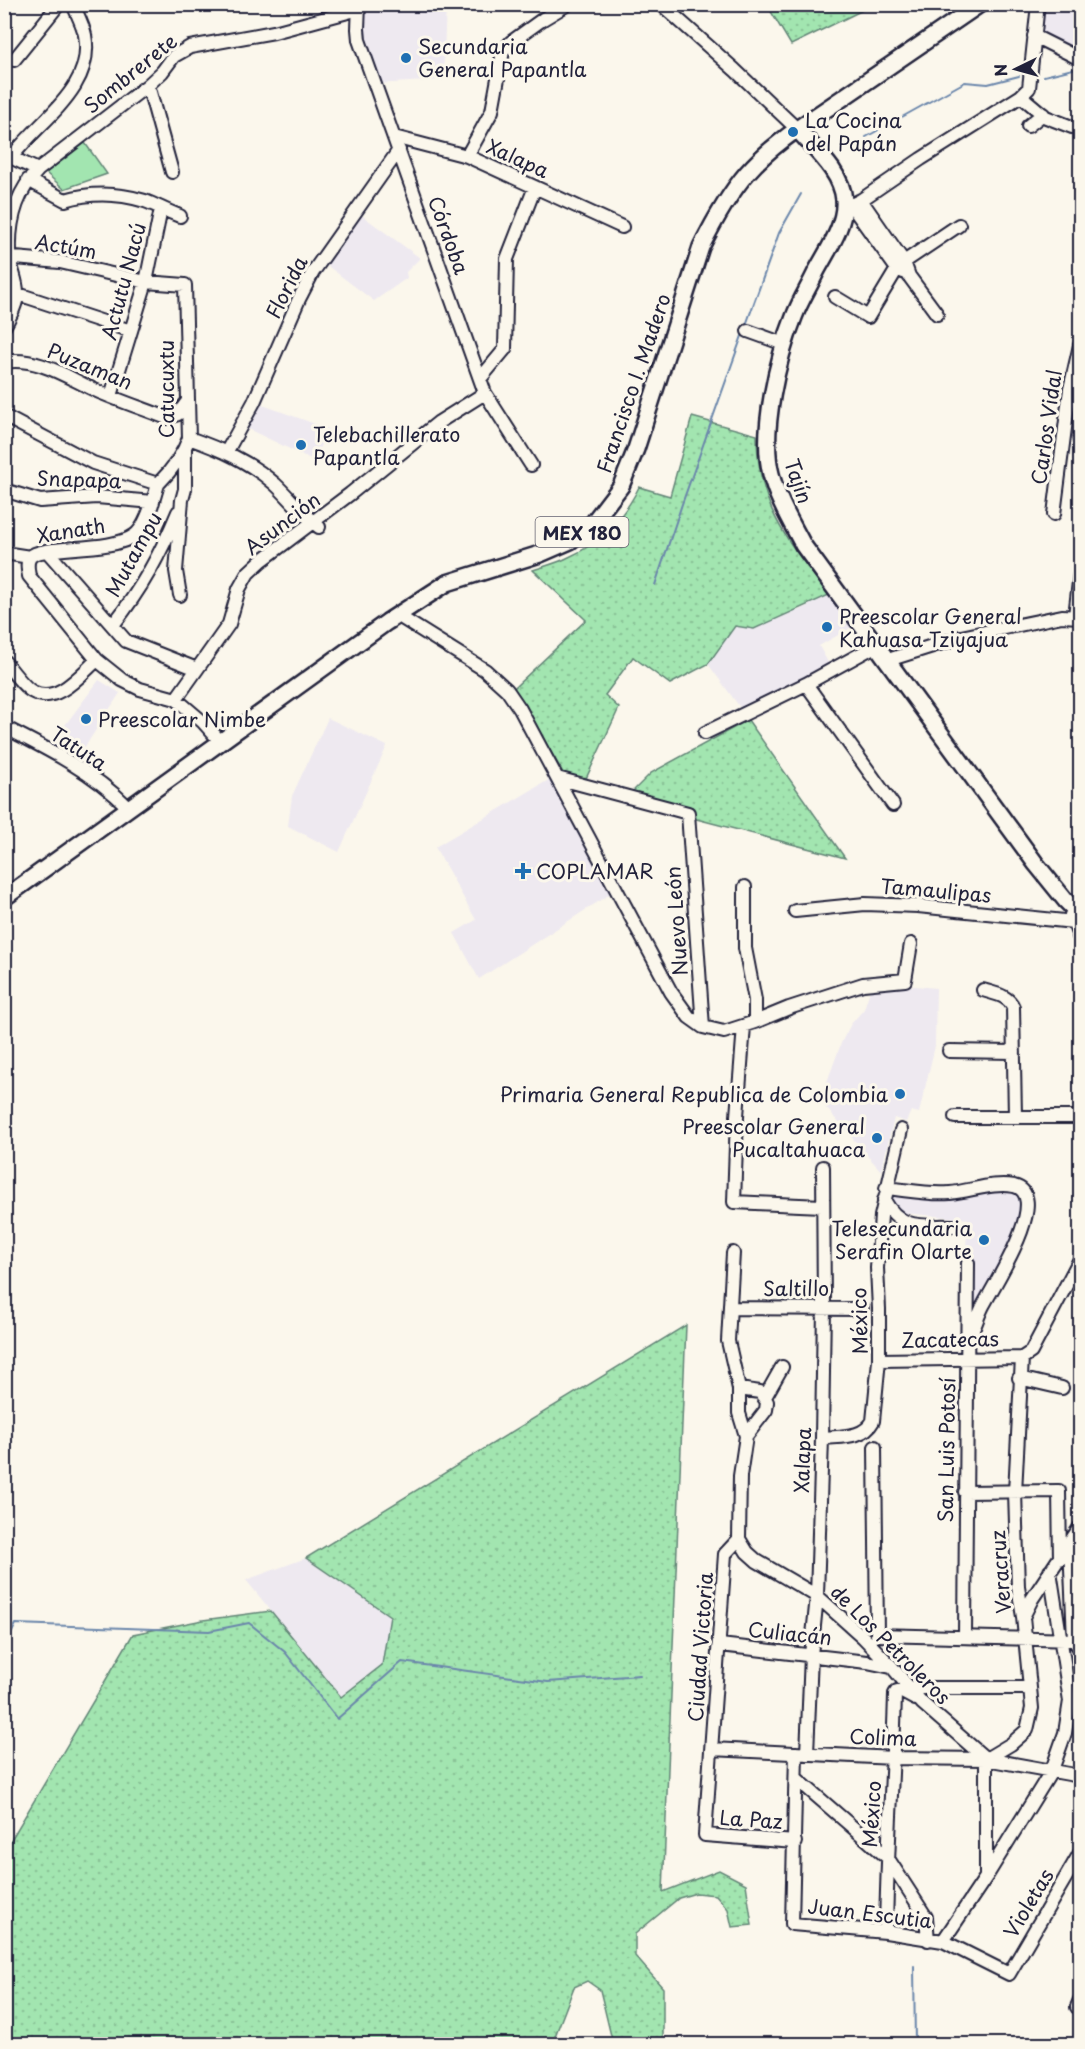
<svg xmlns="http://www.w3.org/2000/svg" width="1085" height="2049" font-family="'Playpen Sans',sans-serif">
<defs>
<pattern id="grass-dots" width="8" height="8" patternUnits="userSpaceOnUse" patternTransform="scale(1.5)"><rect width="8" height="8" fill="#a2e5b0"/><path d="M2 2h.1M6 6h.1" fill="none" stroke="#8bc498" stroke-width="1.8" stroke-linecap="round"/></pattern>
</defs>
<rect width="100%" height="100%" fill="#fbf7ec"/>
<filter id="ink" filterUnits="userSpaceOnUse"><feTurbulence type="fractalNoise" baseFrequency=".0167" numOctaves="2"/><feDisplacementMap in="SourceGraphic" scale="12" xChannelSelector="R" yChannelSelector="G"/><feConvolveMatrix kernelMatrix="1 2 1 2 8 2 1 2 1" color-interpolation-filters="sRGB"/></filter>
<g filter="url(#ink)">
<path fill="#eee9f0" d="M 367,5 L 446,5 L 443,80 L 376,84 L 362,36 Z
M 1044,5 L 1080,5 L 1080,43 L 1077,48 L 1042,33 Z
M 360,214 L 420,258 L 406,272 L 407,278 L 374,301 L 325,264 Z
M 260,404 L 329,429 L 313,460 L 248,429 Z
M 829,595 L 852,627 L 819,646 L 830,666 L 742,710 L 708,664 L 735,626 L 799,610 Z
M 99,680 L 120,693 L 75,762 L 50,745 Z
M 328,718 L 387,746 L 339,852 L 288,826 L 292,796 Z
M 552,778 L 610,894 L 479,979 L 454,933 L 476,920 L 435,847 Z
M 906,985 L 936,988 L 935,1046 L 919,1113 L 911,1111 L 906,1122 L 894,1118 L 881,1171 L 820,1101 L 842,1041 L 851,1024 L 864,1009 L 870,990 Z
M 1015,1190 L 1027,1207 L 971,1331 L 965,1260 L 968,1219 L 893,1212 L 892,1193 L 980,1194 Z
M 306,1558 L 390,1616 L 382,1665 L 341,1697 L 246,1580 Z"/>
<path fill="url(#grass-dots)" stroke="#628476" stroke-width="1.5" d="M 767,5 L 873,5 L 791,45 Z
M 692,417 L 757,435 C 757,506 788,542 829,595 L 754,629 L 735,626 L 708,664 L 670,684 L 633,657 L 605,695 L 619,708 L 582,787 L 569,783 L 514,688 L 586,620 L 533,570 C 545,566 558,563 569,557 C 599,544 625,516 639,487 L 670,496 Z
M 748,720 L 845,858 L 624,800 L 651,773 Z
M 686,1325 L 663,1892 L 719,1870 L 746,1884 L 752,1925 L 732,1927 L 728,1909 L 716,1895 L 696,1893 L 679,1898 L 635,1934 L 635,1956 L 663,1988 L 663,2044 L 613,2044 L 600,1990 L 587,1981 L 574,1987 L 552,2044 L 5,2044 L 5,1850 L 133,1634 L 203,1620 L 271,1611 L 341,1697 L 382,1665 L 390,1616 L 306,1558 Z"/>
<path fill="#a2e5b0" stroke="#628476" stroke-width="1.5" d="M 85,143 L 107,174 L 64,189 L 46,173 Z"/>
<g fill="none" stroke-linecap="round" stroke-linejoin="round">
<path stroke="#6b86ab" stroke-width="2" d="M 1044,76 L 1073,69
M 866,137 L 965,82 L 988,84 L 1019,76
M 745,328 L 779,233 L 801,194
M 655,585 L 682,504 L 743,333
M 4,1639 L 9,1638 L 16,1624 L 209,1631 L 249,1623 L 285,1652 L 337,1719 L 402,1662 L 548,1682 L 640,1675
M 914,1966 L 915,2044"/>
<defs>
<path id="minor" d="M 359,4 L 358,29 L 359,40 L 485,393 L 531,465
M 661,4 L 735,70 L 797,129
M 1034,36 L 1080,59
M 14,60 L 59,4
M 148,85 L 172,172
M 1021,96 L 1046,117 L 1072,127
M 1028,126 L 1043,114
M 394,137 L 467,156 L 622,227
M 6,155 L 38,170
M 467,156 L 492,111 L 503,51 L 511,42 L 543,19 L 568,4
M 11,158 C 39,120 95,89 85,35 C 83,25 77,14 73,4
M 28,180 L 65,200 C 92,192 118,193 145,201 C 156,205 168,212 180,216
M 861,200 L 904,262 L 909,276 L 937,314
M 845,202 L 851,205 L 861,200 L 921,159 L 1021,96 L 1029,88 L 1038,4
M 851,205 L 897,269 L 903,272
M 4,257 L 60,262 L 146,282 L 185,285 L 189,438 C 183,455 171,471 158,484
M 18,294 L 131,331
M 835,297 L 868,317 L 897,269 L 904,262 L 959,225
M 4,327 C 9,318 18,303 17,292 C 17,283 13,274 11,265 C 7,230 13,196 38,170 L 148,85 L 162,72 L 174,56 L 190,47 L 274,32 L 359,9
M 748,331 L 784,344
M 4,362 C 38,356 68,378 97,391 C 120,401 144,409 167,418 L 178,414 L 187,402
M 480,379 L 505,349 L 507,259 L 535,187
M 111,396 L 146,282 L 161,209
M 4,416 L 93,463 L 158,484 C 154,498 147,526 135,535 C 111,553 41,544 30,557 C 26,563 28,570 29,576 L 97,660 L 122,680 L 140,689 L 176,699 L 203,722 L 220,741
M 189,438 C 220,449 249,461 275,484 C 290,498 303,515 319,527
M 227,451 L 254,402 L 299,299 L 313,272 L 399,150
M 4,490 L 40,501 L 97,497 L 153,502
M 1054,514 L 1070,389 L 1080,345
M 47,551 L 126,641 L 197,669
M 4,553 L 30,557
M 180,595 L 176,571 L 182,500 L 185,489 L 185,447
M 397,615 L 485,670 L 507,690 L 520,709 L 671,992 L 689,1017 L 703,1027 L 724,1032 L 755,1022 L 789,1008 L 863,984 L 905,980 L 911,944
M 1075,616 L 1080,573
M 113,625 C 142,588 160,555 178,512
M 888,660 L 961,637 L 1062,616 L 1080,617
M 4,661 C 11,669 24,688 33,692 C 57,705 81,674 97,660
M 806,684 L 893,805
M 176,699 L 229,624 L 239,589 L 248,573 L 261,561 L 350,494 L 439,422 L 485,393
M 4,727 C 48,749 93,772 128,807
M 705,733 L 806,684 L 877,645
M 557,778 L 688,813 L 703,1027
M 745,887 L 745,948 L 755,1000 L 755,1022
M 795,911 L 865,904 L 918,906 L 1074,922
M 1071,915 L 1080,939
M 983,990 C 995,994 1008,995 1013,1007 L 1015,1116
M 744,1026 L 737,1116 L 734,1202 L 822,1206
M 949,1051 L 1014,1052
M 955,1117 L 1080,1117
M 886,1188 C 907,1190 929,1195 950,1193 C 971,1191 994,1182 1014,1186 C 1053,1195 992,1288 984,1304 C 978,1315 975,1327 969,1338
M 884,1200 C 901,1231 922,1225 953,1226
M 733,1253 L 728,1341 L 739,1389 L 739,1413 L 746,1436 L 740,1476 L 739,1539 L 725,1554 L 705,1835 L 795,1842
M 730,1308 L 862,1309
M 879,1360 L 1022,1358 L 1031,1352 L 1080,1259
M 1019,1378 L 1062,1388
M 739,1389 L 760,1392 L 767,1402 L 766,1410 L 746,1436
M 765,1397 L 782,1367
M 822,1438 C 842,1436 863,1439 873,1421 L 879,1360 L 879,1309 L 877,1268 L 881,1216 L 901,1130
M 875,1447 L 877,1635 L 1074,1640
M 965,1492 L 1059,1491 L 1060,1559
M 739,1539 L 747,1552 L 757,1561 L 817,1596 L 863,1637 L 892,1667 L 922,1703 L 986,1759
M 1070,1545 L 1074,1640 L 1080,1649
M 1050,1571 L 1070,1701 L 1065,1733 L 1052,1770 L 986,1877 L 943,1941 L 1009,1974 L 1080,1853
M 1023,1617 L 1032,1599 L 1080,1527
M 965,1636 L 968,1263
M 720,1645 L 867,1662 L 891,1667
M 909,1688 L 1030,1688
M 712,1749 L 894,1758 L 986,1759 L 1080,1776
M 796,1753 L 792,1924 L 886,1932 L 943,1941
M 807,1754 L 811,1655 L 817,1596 L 822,1438 L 824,1307 L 823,1167
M 986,1759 L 1011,1744 L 1027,1730 L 1032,1708 L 1023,1617 L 1018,1587 L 1015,1492 L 1022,1358
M 797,1779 L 887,1857 L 926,1917 L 928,1940
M 986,1875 L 986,1759
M 886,1932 C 887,1853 893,1774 895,1694 L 897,1691 L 900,1691 L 915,1699
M 1077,2007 L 1080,2000"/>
<path id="major" d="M 797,129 C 815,150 842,172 844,200 C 846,225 827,251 816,272 C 809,287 800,301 794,317 C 778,357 760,432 771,474 C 777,499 791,522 803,545 L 1036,864 L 1066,901 L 1080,915
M 4,898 L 387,622 L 447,583 L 540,554 L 570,541 L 592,524 L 621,486 L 636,449 L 701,247 C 714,221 728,195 747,173 C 774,142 811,120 844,97 C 889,66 935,35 980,4"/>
</defs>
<use href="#minor" stroke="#22223b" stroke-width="16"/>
<use href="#major" stroke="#22223b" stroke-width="20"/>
<use href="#minor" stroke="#fbf7ec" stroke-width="12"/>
<use href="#major" stroke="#fbf7ec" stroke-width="15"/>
</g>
</g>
<g fill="#1f6fb2" stroke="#fbf7ec" stroke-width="2">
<circle cx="406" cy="58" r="6"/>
<circle cx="793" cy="132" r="6"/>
<circle cx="301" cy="445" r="6"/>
<circle cx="827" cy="627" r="6"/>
<circle cx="86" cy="719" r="6"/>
<path d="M520 862h6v6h6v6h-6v6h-6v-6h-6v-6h6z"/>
<circle cx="900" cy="1094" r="6"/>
<circle cx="877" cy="1138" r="6"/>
<circle cx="984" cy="1240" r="6"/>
</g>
<g text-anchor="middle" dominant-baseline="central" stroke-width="6" stroke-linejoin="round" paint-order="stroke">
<rect fill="#fbf7ec" stroke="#636270" stroke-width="1.5" x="535.5" y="517" width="93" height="30" rx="4.5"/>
<g font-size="18" font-weight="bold" fill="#22223b">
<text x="582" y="532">MEX 180</text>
</g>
<g font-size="20" fill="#22223b" stroke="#fbf7ec" text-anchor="start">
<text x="418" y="46">Secundaria<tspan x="418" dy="23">General Papantla</tspan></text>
<text x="805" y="120">La Cocina<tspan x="805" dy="23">del Papán</tspan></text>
<text x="313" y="434">Telebachillerato<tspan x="313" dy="23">Papantla</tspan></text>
<text x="839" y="616">Preescolar General<tspan x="839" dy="23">Kahuasa Tziyajua</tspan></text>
<text x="98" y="719">Preescolar Nimbe</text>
<text x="536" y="871">COPLAMAR</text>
<text x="888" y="1094" text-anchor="end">Primaria General Republica de Colombia</text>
<text x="865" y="1126" text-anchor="end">Preescolar General<tspan x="865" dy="23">Pucaltahuaca</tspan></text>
<text x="972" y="1228" text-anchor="end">Telesecundaria<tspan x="972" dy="23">Serafin Olarte</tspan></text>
</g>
<g font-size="20" fill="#22223b" stroke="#fbf7ec">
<text transform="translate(130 73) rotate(-39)">Sombrerete</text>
<text transform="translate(518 158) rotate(24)">Xalapa</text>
<text transform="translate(449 235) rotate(70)">Córdoba</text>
<text transform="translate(66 246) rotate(10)">Actúm</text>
<text transform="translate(123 281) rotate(-75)">Actutu Nacú</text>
<text transform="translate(286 287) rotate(-63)">Florida</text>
<text transform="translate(90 366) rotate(22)">Puzaman</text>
<text transform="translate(633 383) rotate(-71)">Francisco I. Madero</text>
<text transform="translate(166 389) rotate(-90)">Catucuxtu</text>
<text transform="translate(1046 427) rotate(-82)">Carlos Vidal</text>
<text transform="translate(79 479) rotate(2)">Snapapa</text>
<text transform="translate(799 481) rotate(71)">Tajín</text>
<text transform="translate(282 523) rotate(-37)">Asunción</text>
<text transform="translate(71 530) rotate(-9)">Xanath</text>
<text transform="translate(133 554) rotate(-61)">Mutampu</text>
<text transform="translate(79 748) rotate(33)">Tatuta</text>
<text transform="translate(936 890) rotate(5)">Tamaulipas</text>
<text transform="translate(676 921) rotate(-94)">Nuevo León</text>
<text x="796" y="1288">Saltillo</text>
<text transform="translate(859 1321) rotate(-91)">México</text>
<text transform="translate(950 1339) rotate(-1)">Zacatecas</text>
<text transform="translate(946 1450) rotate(-89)">San Luis Potosí</text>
<text transform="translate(802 1460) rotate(-88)">Xalapa</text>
<text transform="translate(1000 1572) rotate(-94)">Veracruz</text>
<text transform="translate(790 1633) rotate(6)">Culiacán</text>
<text transform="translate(891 1644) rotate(45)">de Los Petroleros</text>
<text transform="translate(700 1647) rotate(-86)">Ciudad Victoria</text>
<text transform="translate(883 1737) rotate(2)">Colima</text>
<text transform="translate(871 1814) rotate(-86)">México</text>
<text transform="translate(751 1819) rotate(4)">La Paz</text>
<text transform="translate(1028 1903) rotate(-59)">Violetas</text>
<text transform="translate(870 1913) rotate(7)">Juan Escutia</text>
</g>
</g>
<rect width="1085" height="2049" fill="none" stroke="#fbf7ec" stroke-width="24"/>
<rect x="12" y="12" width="1061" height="2025" fill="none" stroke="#22223b" stroke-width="2" filter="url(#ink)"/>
<g transform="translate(1016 69) rotate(265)" stroke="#fbf7ec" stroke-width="4.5" paint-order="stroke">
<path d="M0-4.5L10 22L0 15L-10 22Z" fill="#22223b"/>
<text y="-9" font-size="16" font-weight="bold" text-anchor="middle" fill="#22223b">N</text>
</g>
</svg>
